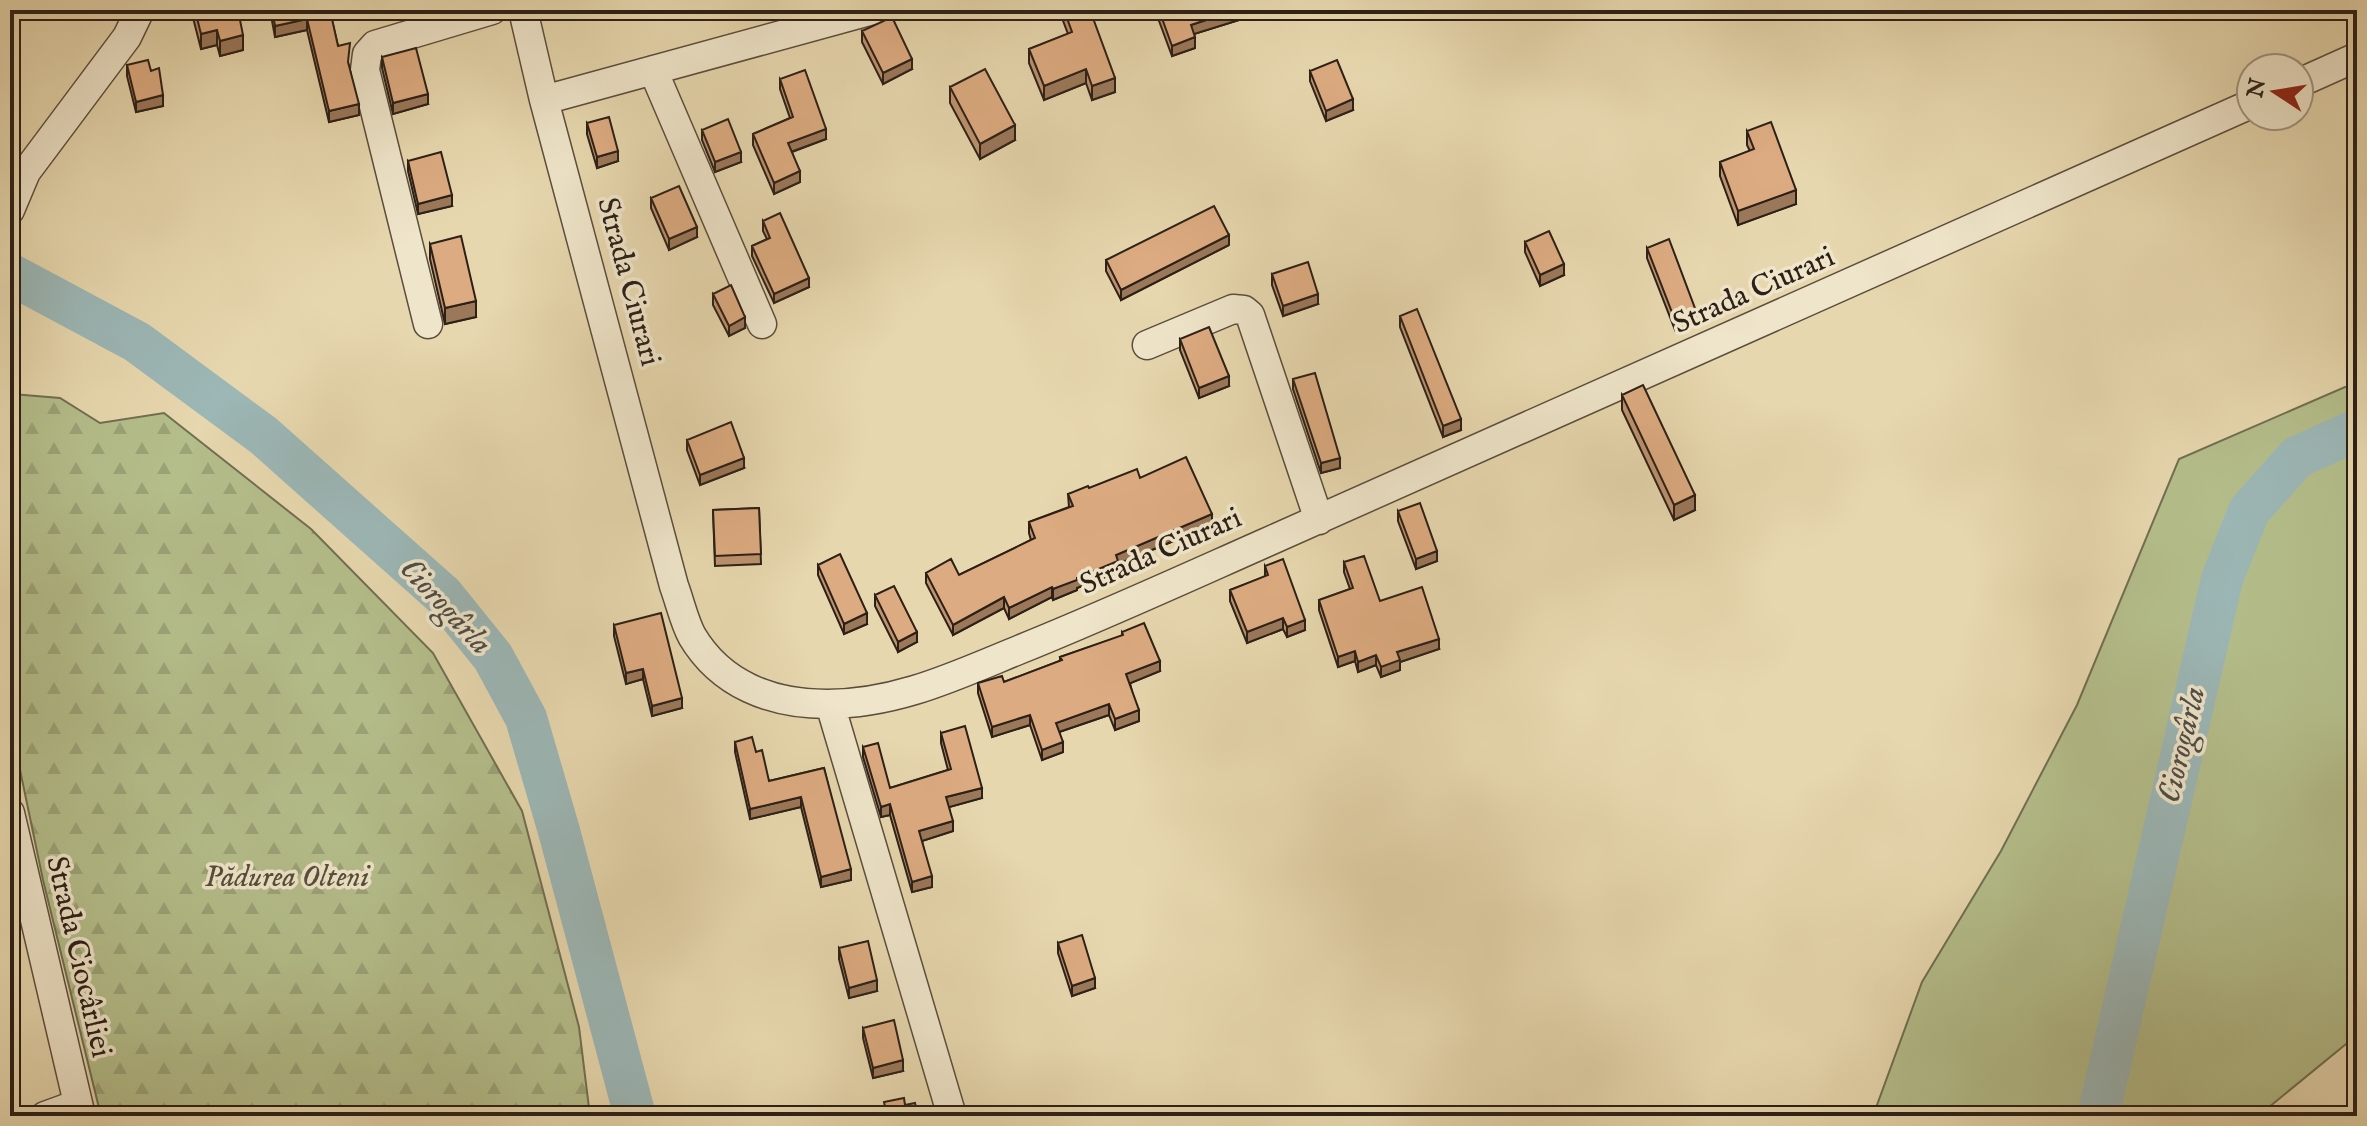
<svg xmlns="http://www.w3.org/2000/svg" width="2367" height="1126" font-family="'IM FELL English',serif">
<defs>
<pattern id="forest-firs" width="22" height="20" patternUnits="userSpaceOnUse" patternTransform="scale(2)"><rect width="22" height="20" fill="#b4be8b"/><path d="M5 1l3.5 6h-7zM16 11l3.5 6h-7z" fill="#9ba377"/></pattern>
</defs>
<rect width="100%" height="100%" fill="#e7d7ae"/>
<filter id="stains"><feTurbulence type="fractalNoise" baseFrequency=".0025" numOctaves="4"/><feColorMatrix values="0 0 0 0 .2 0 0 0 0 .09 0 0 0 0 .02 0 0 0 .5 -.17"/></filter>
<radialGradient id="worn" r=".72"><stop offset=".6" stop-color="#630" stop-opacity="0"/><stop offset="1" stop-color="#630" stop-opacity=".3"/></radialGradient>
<path fill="#b4be8b" stroke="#706f51" stroke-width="2" d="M 2357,386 L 2357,1035 L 2258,1116 L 1873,1116 L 1922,982 L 2001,851 L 2077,705 L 2179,459 L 2345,387 Z"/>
<path fill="url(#forest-firs)" stroke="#706f51" stroke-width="2" d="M 12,394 L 60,398 L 100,423 L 164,413 L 311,529 L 433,653 L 522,811 L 579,1027 L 590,1116 L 101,1116 L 43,880 L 10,722 L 10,396 Z"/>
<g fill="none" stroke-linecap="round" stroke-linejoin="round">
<path stroke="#9cb7b6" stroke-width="42" d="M 10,274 L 137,342 L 263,435 L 443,595 L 493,657 L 526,718 L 559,831 L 635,1116
M 2098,1116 L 2222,579 L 2249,511 L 2297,457 L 2357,430"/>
<defs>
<path id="minor" d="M 523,10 L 544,100 L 674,586 C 680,602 684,621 692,636 C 721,685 772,704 827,704 C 898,704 957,675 1021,649 C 1103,616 1184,579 1265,543 C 1594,399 1923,253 2251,104
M 653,70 L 762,324
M 2299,83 L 2357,57
M 544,100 L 873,10
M 10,210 L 26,172 L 127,37 L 140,10
M 428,324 L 365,70 L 367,54 L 375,45 L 492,10
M 1147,345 L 1233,309 L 1244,310 L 1250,315 L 1319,520
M 830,704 L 952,1116
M 10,813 L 81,1116
M 45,1116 L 78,1104"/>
</defs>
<use href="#minor" stroke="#5b4e3d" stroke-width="31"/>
<use href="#minor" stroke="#efe5ca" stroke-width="28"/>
</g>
<path fill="#be936f" stroke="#2c2017" stroke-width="2" d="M 191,10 L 238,10 L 243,50 L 220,56 L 217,45 L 201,49 Z
M 270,10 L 341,10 L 330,12 L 338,46 L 349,65 L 359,115 L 329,122 L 307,30 L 275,37 Z
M 1059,10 L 1090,10 L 1115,92 L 1092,100 L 1086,83 L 1044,100 L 1029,63 L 1029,49 L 1068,34 Z
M 1155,10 L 1239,10 L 1239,20 L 1194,34 L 1195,48 L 1172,56 Z
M 862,31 L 912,69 L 883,84 L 862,42 Z
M 382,57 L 428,104 L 393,114 L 382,68 Z
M 127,65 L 151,71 L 163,106 L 136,112 L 127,76 Z
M 1310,71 L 1353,110 L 1326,121 L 1310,81 Z
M 780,79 L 826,139 L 792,152 L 800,182 L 774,194 L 753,145 L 753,134 L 790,118 L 780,89 Z
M 950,87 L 1015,140 L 980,159 L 950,103 Z
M 587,123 L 618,161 L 597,168 L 587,134 Z
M 702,130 L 741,162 L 715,172 L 702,140 Z
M 1747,131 L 1796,204 L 1738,225 L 1720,176 L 1720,162 L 1750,151 L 1747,145 Z
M 408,161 L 452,206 L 418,214 L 408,171 Z
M 651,198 L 697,237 L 669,250 L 651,208 Z
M 763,221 L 809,287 L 774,303 L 752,256 L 752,246 L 767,239 L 763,231 Z
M 1525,242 L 1564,275 L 1540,286 L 1525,252 Z
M 430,244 L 476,317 L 445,324 L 430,259 Z
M 1229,245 L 1121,300 L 1106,271 L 1106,260 Z
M 1647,248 L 1696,322 L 1675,330 L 1647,258 Z
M 1272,274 L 1318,304 L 1283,316 L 1272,285 Z
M 713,294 L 745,328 L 729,336 L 713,305 Z
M 1400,316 L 1461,430 L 1443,437 L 1400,327 Z
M 1180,339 L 1229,386 L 1199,398 L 1180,350 Z
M 1293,379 L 1340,468 L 1321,473 L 1293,389 Z
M 1622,395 L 1695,510 L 1674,520 L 1622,410 Z
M 687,440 L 744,468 L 700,485 L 687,450 Z
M 1140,478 L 1212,525 L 1118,564 L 1118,572 L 1077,588 L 1077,590 L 1053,600 L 1052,597 L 1009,619 L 1004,608 L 953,635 L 926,583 L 926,573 L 959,575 L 1031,540 L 1029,533 L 1029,522 L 1069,507 L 1068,494 Z
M 759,508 L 761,564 L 715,566 L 713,510 Z
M 1398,511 L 1437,561 L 1416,569 L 1398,521 Z
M 1344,562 L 1380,601 L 1439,649 L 1400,662 L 1400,670 L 1381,677 L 1376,665 L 1358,672 L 1355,661 L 1338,667 L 1319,610 L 1319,600 L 1350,589 L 1344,572 Z
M 818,565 L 867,624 L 844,634 L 818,575 Z
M 1265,566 L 1305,630 L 1287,637 L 1283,629 L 1247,643 L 1230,601 L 1230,590 L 1265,577 Z
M 875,595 L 917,642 L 898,652 L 875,606 Z
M 614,625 L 682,708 L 652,716 L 643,679 L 626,684 L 614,636 Z
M 1122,632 L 1160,671 L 1130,683 L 1139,721 L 1115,730 L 1109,715 L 1059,732 L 1063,752 L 1042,760 L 1030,725 L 992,737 L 978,693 L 978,683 L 1004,682 L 1060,661 L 1060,657 L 1122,636 Z
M 941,733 L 982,798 L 949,807 L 953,831 L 922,841 L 932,887 L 912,892 L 890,815 L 881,817 L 863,757 L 863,747 L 890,788 L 948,770 L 941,743 Z
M 735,742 L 756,752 L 769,781 L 824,768 L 851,880 L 821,887 L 801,807 L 750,819 L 735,752 Z
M 1058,943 L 1095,988 L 1072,996 L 1058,953 Z
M 839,948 L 877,991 L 849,998 L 839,959 Z
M 863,1028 L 903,1071 L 873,1078 L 863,1038 Z"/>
<path fill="#9b785a" stroke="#2c2017" stroke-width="2" d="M 387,10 L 402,10 L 387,14 Z
M 1236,10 L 1239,10 L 1239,20 L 1191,35 L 1191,25 Z
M 1388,10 L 1404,10 L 1388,17 Z
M 307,19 L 307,30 L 275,37 L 275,26 Z
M 217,30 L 217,45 L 201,49 L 201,34 Z
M 243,35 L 243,50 L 220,56 L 220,41 Z
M 1195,37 L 1195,48 L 1172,56 L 1172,46 Z
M 912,59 L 912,69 L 883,84 L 883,73 Z
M 1086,69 L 1086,83 L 1044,100 L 1044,86 Z
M 1115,78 L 1115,92 L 1092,100 L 1092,86 Z
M 428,94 L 428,104 L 393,114 L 393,103 Z
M 163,95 L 163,106 L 136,112 L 136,102 Z
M 1353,99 L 1353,110 L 1326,121 L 1326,111 Z
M 359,104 L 359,115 L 329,122 L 329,111 Z
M 1015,125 L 1015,140 L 980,159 L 980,144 Z
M 826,129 L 826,139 L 788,153 L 788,143 Z
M 618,151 L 618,161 L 597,168 L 597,157 Z
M 741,152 L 741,162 L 715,172 L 715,162 Z
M 800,171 L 800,182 L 774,194 L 774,183 Z
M 1796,190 L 1796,204 L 1738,225 L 1738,211 Z
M 452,195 L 452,206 L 418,214 L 418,204 Z
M 697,227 L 697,237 L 669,250 L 669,239 Z
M 1229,235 L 1229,245 L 1121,300 L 1121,290 Z
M 1564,264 L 1564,275 L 1540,286 L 1540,275 Z
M 809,278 L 809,287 L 774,303 L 774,294 Z
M 1318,294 L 1318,304 L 1283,316 L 1283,306 Z
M 476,301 L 476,317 L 445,324 L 445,308 Z
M 1696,311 L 1696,322 L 1675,330 L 1675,320 Z
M 745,317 L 745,328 L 729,336 L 729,326 Z
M 1229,376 L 1229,386 L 1199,398 L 1199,388 Z
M 1461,419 L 1461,430 L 1443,437 L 1443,426 Z
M 744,458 L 744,468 L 700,485 L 700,475 Z
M 1340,458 L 1340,468 L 1321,473 L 1321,463 Z
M 1695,495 L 1695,510 L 1674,520 L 1674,505 Z
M 1212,514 L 1212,525 L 1118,564 L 1118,572 L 1077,588 L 1077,590 L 1053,600 L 1053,589 L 1077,578 L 1116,555 Z
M 1437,551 L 1437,561 L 1416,569 L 1416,559 Z
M 1052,587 L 1052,597 L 1009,619 L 1009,608 Z
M 1004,597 L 1004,608 L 953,635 L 953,625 Z
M 867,613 L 867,624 L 844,634 L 844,624 Z
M 1283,618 L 1283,629 L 1247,643 L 1247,632 Z
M 1305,620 L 1305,630 L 1287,637 L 1287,627 Z
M 917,632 L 917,642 L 898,652 L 898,642 Z
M 1439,639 L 1439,649 L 1400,662 L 1400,670 L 1381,677 L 1381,667 L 1397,652 Z
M 1355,651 L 1355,661 L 1338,667 L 1338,657 Z
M 1376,655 L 1376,665 L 1358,672 L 1358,662 Z
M 1160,661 L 1160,671 L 1126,685 L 1126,674 Z
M 643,669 L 643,679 L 626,684 L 626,673 Z
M 682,698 L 682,708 L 652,716 L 652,706 Z
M 1109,704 L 1109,715 L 1056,733 L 1056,723 Z
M 1139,710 L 1139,721 L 1115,730 L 1115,719 Z
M 1030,715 L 1030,725 L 992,737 L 992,727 Z
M 1063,742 L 1063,752 L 1042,760 L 1042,750 Z
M 982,788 L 982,798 L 946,808 L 946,797 Z
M 801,797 L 801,807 L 750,819 L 750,809 Z
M 890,804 L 890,815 L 881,817 L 881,807 Z
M 953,821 L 953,831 L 919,842 L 919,831 Z
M 851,869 L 851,880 L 821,887 L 821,877 Z
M 932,876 L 932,887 L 912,892 L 912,882 Z
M 1095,978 L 1095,988 L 1072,996 L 1072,986 Z
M 877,980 L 877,991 L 849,998 L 849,988 Z
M 903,1060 L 903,1071 L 873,1078 L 873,1068 Z"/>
<path fill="#ddab81" stroke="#2c2017" stroke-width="2" d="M 195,10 L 238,10 L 243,35 L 220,41 L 217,30 L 201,34 Z
M 272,10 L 330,10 L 338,46 L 350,43 L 348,62 L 359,104 L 329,111 L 307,19 L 275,26 Z
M 1064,10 L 1090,10 L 1115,78 L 1092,86 L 1086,69 L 1044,86 L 1029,49 L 1072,32 Z
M 1159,10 L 1236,10 L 1191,25 L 1195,37 L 1172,46 Z
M 892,17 L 912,59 L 883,73 L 862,31 Z
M 416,48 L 428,94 L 393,103 L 382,57 Z
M 148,60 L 151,71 L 159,68 L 163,95 L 136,102 L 127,65 Z
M 1337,60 L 1353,99 L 1326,111 L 1310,71 Z
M 985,69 L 1015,125 L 980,144 L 950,87 Z
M 805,70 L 826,129 L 788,143 L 800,171 L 774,183 L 753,134 L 793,117 L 780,79 Z
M 609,117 L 618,151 L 597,157 L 587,123 Z
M 728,119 L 741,152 L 715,162 L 702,130 Z
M 1771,122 L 1796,190 L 1738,211 L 1720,162 L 1754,149 L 1747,131 Z
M 441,152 L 452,195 L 418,204 L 408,161 Z
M 679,186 L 697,227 L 669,239 L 651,198 Z
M 1214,206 L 1229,235 L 1121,290 L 1106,260 Z
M 780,213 L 809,278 L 774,294 L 752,246 L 770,238 L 763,221 Z
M 1549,231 L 1564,264 L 1540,275 L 1525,242 Z
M 461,236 L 476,301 L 445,308 L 430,244 Z
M 1669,239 L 1696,311 L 1675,320 L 1647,248 Z
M 1308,262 L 1318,294 L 1283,306 L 1272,274 Z
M 731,285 L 745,317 L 729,326 L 713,294 Z
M 1417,309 L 1461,419 L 1443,426 L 1400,316 Z
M 1209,327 L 1229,376 L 1199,388 L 1180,339 Z
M 1315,373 L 1340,458 L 1321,463 L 1293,379 Z
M 1643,385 L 1695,495 L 1674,505 L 1622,395 Z
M 731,422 L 744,458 L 700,475 L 687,440 Z
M 1186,457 L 1212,514 L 1116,555 L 1118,561 L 1077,578 L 1077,580 L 1053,589 L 1052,587 L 1009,608 L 1004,597 L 953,625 L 926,573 L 951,559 L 959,575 L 1035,538 L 1029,522 L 1073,506 L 1068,494 L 1088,486 L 1089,488 L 1137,469 L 1140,478 Z
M 1420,503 L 1437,551 L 1416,559 L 1398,511 Z
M 759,508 L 761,554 L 715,556 L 713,510 Z
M 840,554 L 867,613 L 844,624 L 818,565 Z
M 1364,556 L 1380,601 L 1422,587 L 1439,639 L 1397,652 L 1400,660 L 1381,667 L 1376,655 L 1358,662 L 1355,651 L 1338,657 L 1319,600 L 1353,588 L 1344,562 Z
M 1283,559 L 1305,620 L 1287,627 L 1283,618 L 1247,632 L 1230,590 L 1268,575 L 1265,566 Z
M 894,586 L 917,632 L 898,642 L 875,595 Z
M 661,613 L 682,698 L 652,706 L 643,669 L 626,673 L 614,625 Z
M 1144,623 L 1160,661 L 1126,674 L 1139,710 L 1115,719 L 1109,704 L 1056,723 L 1063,742 L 1042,750 L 1030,715 L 992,727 L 978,683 L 1002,676 L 1004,682 L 1062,660 L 1060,657 L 1123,635 L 1122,632 Z
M 965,726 L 982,788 L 946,797 L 953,821 L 919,831 L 932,876 L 912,882 L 890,804 L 881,807 L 863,747 L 878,743 L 890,788 L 951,769 L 941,733 Z
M 752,737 L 756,752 L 762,750 L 769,781 L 824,768 L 851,869 L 821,877 L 801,797 L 750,809 L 735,742 Z
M 1082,935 L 1095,978 L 1072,986 L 1058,943 Z
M 868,941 L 877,980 L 849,988 L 839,948 Z
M 894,1020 L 903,1060 L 873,1068 L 863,1028 Z
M 904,1098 L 905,1105 L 915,1103 L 918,1116 L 887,1116 L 884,1102 Z"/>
<g text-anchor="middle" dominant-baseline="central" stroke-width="7" stroke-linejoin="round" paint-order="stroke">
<g font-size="30" fill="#2c2017" stroke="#efe5ca">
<text transform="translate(628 282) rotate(75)">Strada Ciurari</text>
<text transform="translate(1754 291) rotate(-24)">Strada Ciurari</text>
<text transform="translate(1161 552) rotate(-24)">Strada Ciurari</text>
<text transform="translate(78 957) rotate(77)">Strada Ciocârliei</text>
</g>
<g font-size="30" font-style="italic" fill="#554f3a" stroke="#efe5ca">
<text x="287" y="878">Pădurea Olteni</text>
</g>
<g font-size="32" font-style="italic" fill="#4e4d47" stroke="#efe5ca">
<text transform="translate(445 607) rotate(47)">Ciorogârla</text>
<text transform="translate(2183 745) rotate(-77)">Ciorogârla</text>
</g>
</g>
<rect width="2367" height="1126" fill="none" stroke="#e7d7ae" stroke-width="40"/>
<rect x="12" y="12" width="2343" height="1102" fill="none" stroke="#2c2017" stroke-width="4"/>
<rect x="20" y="20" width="2327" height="1086" fill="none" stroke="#2c2017" stroke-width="2"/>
<g transform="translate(2275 92) rotate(282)"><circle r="38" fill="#efe5ca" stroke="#a19682" stroke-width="2"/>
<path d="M0-6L14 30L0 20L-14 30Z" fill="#8f2418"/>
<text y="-12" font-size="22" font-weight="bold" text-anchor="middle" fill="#2c2017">N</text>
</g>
<rect width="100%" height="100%" filter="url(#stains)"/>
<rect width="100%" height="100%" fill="url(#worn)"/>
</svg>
